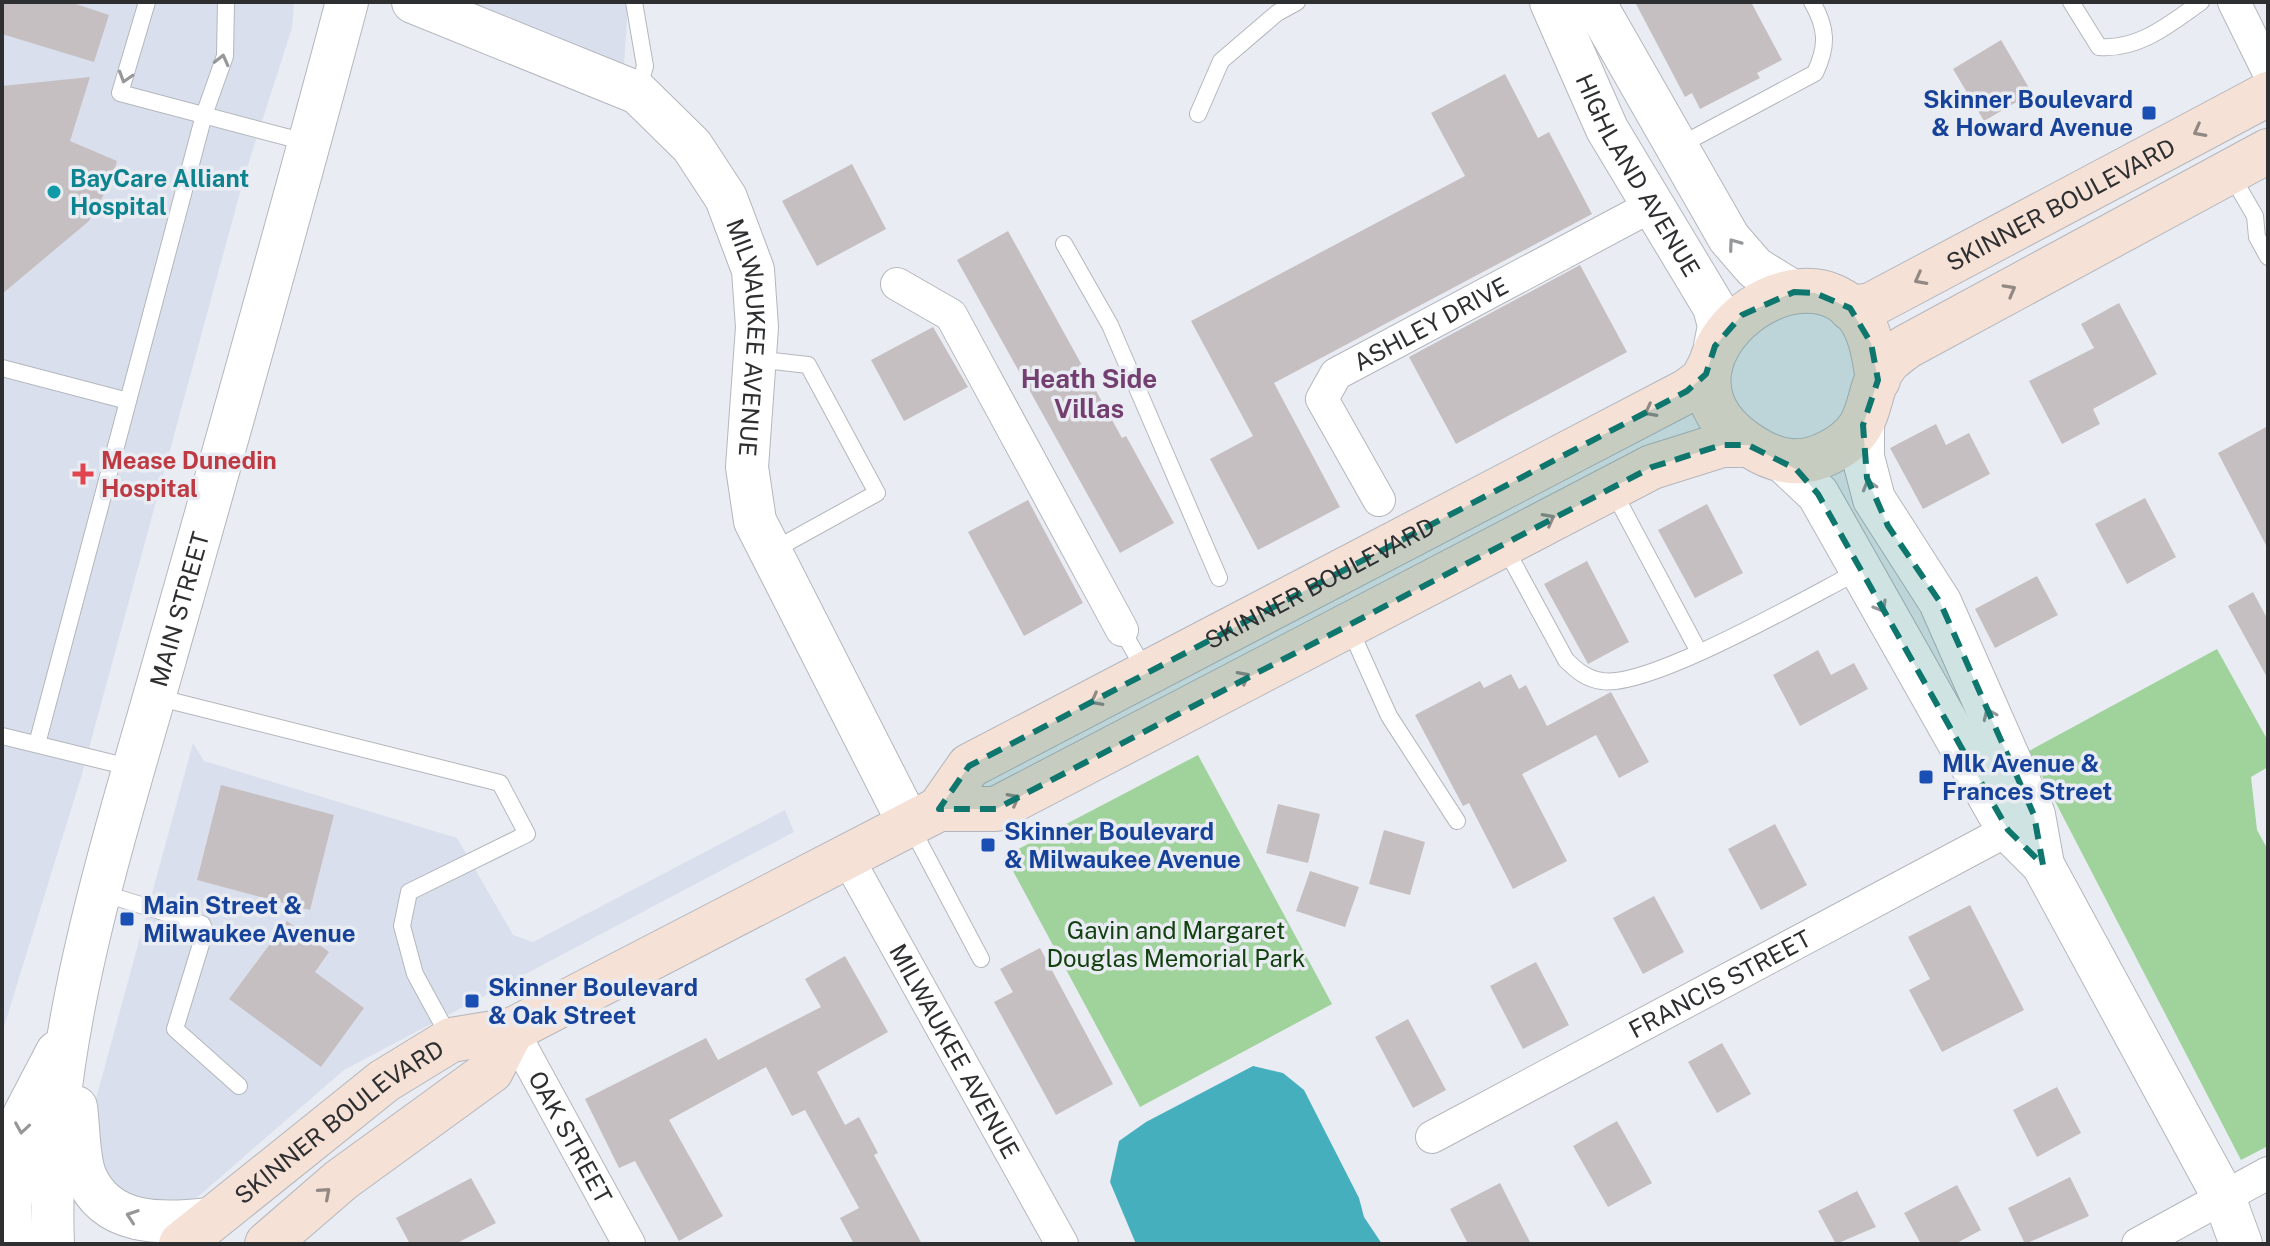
<svg xmlns="http://www.w3.org/2000/svg" width="2270" height="1246" font-family="'Public Sans',sans-serif">
<rect width="100%" height="100%" fill="#e9ecf3"/>
<path fill="#d9dfec" d="M 2,2 L 294,2 L 292,28 L 245,174 L 82,774 L 2,1033 Z
M 466,2 L 628,2 L 624,66 L 568,42 Z
M 193,743 L 204,761 L 457,838 L 513,935 L 533,942 L 785,810 L 794,832 L 344,1070 L 193,1201 L 167,1204 L 135,1200 L 117,1189 L 102,1169 L 94,1106 Z"/>
<path fill="#a0d29b" d="M 2217,649 L 2268,741 L 2268,767 L 2251,777 L 2257,830 L 2268,850 L 2268,1146 L 2241,1160 L 2029,751 Z
M 1198,755 L 1332,1004 L 1140,1107 L 1005,856 Z"/>
<path fill="#45afbe" d="M 1253,1066 L 1283,1073 L 1304,1090 L 1359,1198 L 1364,1217 L 1382,1244 L 1136,1244 L 1110,1182 L 1119,1141 L 1146,1122 Z"/>
<path fill="#c6bfc1" d="M 2,2 L 70,2 L 109,15 L 94,62 L 2,34 Z
M 1635,2 L 1751,2 L 1782,60 L 1757,73 L 1760,78 L 1700,109 L 1692,93 L 1685,97 Z
M 2001,40 L 2032,93 L 1984,121 L 1953,69 Z
M 1505,74 L 1538,138 L 1549,132 L 1592,214 L 1274,383 L 1340,507 L 1258,550 L 1210,459 L 1253,436 L 1191,321 L 1465,176 L 1431,113 Z
M 90,77 L 70,141 L 117,161 L 111,182 L 89,221 L 2,294 L 2,86 Z
M 852,164 L 886,229 L 817,266 L 782,201 Z
M 1008,231 L 1122,438 L 1126,436 L 1174,523 L 1120,553 L 957,260 Z
M 1580,265 L 1627,352 L 1456,444 L 1409,357 Z
M 2119,303 L 2157,374 L 2093,409 L 2100,424 L 2062,444 L 2029,381 L 2094,348 L 2081,324 Z
M 933,327 L 968,387 L 904,421 L 871,360 Z
M 1936,424 L 1946,445 L 1969,433 L 1990,474 L 1923,509 L 1890,448 Z
M 2268,426 L 2268,549 L 2218,453 Z
M 2145,498 L 2176,557 L 2127,584 L 2095,524 Z
M 1028,500 L 1083,603 L 1024,636 L 968,532 Z
M 1707,504 L 1743,573 L 1695,598 L 1658,530 Z
M 1587,561 L 1629,642 L 1588,664 L 1544,584 Z
M 2037,576 L 2058,615 L 1995,648 L 1975,609 Z
M 2253,592 L 2268,620 L 2268,679 L 2228,606 Z
M 1818,650 L 1831,675 L 1854,663 L 1868,689 L 1800,726 L 1773,675 Z
M 1511,674 L 1519,689 L 1526,685 L 1547,726 L 1611,692 L 1649,762 L 1619,778 L 1596,735 L 1522,774 L 1567,861 L 1513,889 L 1469,803 L 1463,806 L 1415,715 L 1480,681 L 1484,688 Z
M 221,785 L 334,815 L 310,910 L 197,880 Z
M 1278,804 L 1320,814 L 1308,863 L 1266,853 Z
M 1775,824 L 1807,885 L 1761,910 L 1728,849 Z
M 1384,830 L 1425,842 L 1410,895 L 1369,884 Z
M 1310,871 L 1359,887 L 1345,927 L 1296,911 Z
M 1654,896 L 1684,952 L 1643,974 L 1613,918 Z
M 1970,905 L 2024,1010 L 1942,1052 L 1909,990 L 1930,979 L 1908,937 Z
M 287,921 L 329,952 L 315,972 L 364,1008 L 321,1067 L 229,999 Z
M 1040,948 L 1113,1084 L 1056,1115 L 994,1002 L 1013,992 L 1000,969 Z
M 845,956 L 888,1032 L 817,1072 L 845,1125 L 859,1117 L 878,1153 L 874,1155 L 922,1244 L 854,1244 L 840,1218 L 859,1208 L 805,1110 L 792,1116 L 766,1067 L 669,1120 L 723,1216 L 679,1241 L 635,1161 L 619,1168 L 585,1099 L 706,1038 L 718,1060 L 821,1007 L 805,979 Z
M 1536,962 L 1569,1025 L 1523,1049 L 1490,986 Z
M 1408,1019 L 1446,1090 L 1413,1108 L 1375,1037 Z
M 1722,1043 L 1751,1094 L 1717,1113 L 1688,1062 Z
M 2057,1087 L 2081,1133 L 2037,1157 L 2013,1110 Z
M 1617,1121 L 1652,1183 L 1608,1207 L 1573,1146 Z
M 2070,1177 L 2089,1216 L 2025,1244 L 2008,1208 Z
M 471,1178 L 496,1223 L 455,1244 L 410,1244 L 396,1218 Z
M 1500,1183 L 1531,1244 L 1468,1244 L 1450,1209 Z
M 1957,1185 L 1981,1230 L 1955,1244 L 1921,1244 L 1904,1213 Z
M 1857,1191 L 1876,1227 L 1836,1244 L 1818,1211 Z"/>
<g fill="none" stroke-linecap="round" stroke-linejoin="round">
<defs>
<path id="service" d="M 147,2 L 120,93 L 309,143
M 634,2 L 645,66 L 638,91
M 2071,2 L 2099,47 C 2139,50 2170,24 2201,2
M 1198,114 L 1221,61 L 1277,13 L 1297,2
M 1677,147 L 1815,73 C 1828,46 1827,28 1812,2
M 2230,173 L 2255,216 L 2257,237 L 2268,257
M 1064,244 L 1110,325 L 1219,578
M 756,359 L 808,365 L 877,493 L 772,551
M 2,368 L 128,401
M 1613,491 L 1699,652
M 1503,544 L 1566,660 C 1577,671 1587,679 1602,681 C 1649,689 1810,596 1859,571
M 1349,627 L 1389,716 L 1457,821
M 1122,630 L 1146,672
M 156,697 L 500,783 L 527,834 L 409,892 L 402,926 L 415,974 L 451,1040
M 2,736 L 133,768
M 37,744 L 204,115 L 225,56 L 226,2
M 910,825 L 981,959
M 102,893 L 202,924 L 205,931 L 175,1029 L 239,1086"/>
<g id="minor">
<path d="M 2234,2 L 2268,71"/>
<path d="M 897,284 L 951,315 L 1122,630"/>
<path id="s1" d="M 1379,500 L 1322,399 L 1336,374 L 1653,205"/>
<path id="s2" d="M 847,857 L 1062,1244"/>
<path id="s3" d="M 512,1030 L 629,1244"/>
<path id="s4" d="M 1432,1137 L 2008,830"/>
<path d="M 2138,1244 L 2268,1173"/>
</g>
<g id="tertiary">
<path id="s5" d="M 413,2 L 638,93 L 692,146 L 726,198 L 753,270 L 757,327 L 747,467 L 755,521 L 909,824"/>
<path id="s6" d="M 1551,2 L 1607,129 L 1714,307 L 1719,326 L 1715,346"/>
<path d="M 1594,2 L 1729,238 L 1755,268 L 1794,292"/>
<path d="M 1863,425 L 1863,457 L 1874,499 L 1940,602 L 2034,815 L 2043,865"/>
<path d="M 1785,463 L 1818,494 L 2008,830 L 2043,865 L 2225,1200 L 2241,1244"/>
<path d="M 76,1107 C 79,1128 78,1156 85,1175 C 106,1227 163,1224 208,1219"/>
<path d="M 12,1244 L 10,1206 L 24,1115 L 57,1052"/>
<path id="s7" d="M 53,1244 C 45,1047 112,847 165,659 C 227,440 289,222 347,2"/>
</g>
<g id="secondary">
<path id="s8" d="M 1850,308 L 1871,305 L 2268,94"/>
<path d="M 1878,380 C 1875,360 1872,338 1862,321 C 1802,229 1629,369 1751,446 C 1777,463 1802,467 1830,452 C 1880,426 1861,394 1887,363 C 1892,357 1900,352 1906,347 L 2268,151"/>
<path id="s9" d="M 939,809 L 969,766 L 1687,391 L 1702,380 L 1710,365"/>
<path id="s10" d="M 181,1244 L 384,1081 L 451,1040 L 512,1030 L 939,809 L 996,809 L 1652,467 L 1722,445 L 1748,445"/>
<path d="M 267,1244 L 341,1180 L 491,1071 L 512,1030"/>
</g>
</defs>
<use href="#service" stroke="#b3b7bd" stroke-width="18"/>
<use href="#minor" stroke="#b3b7bd" stroke-width="34"/>
<use href="#tertiary" stroke="#b3b7bd" stroke-width="44"/>
<use href="#secondary" stroke="#b3b7bd" stroke-width="46"/>
<use href="#service" stroke="#fff" stroke-width="16"/>
<use href="#minor" stroke="#fff" stroke-width="32"/>
<use href="#tertiary" stroke="#fff" stroke-width="42"/>
<use href="#secondary" stroke="#f6e1d6" stroke-width="44"/>
</g>
<defs><path id="oneway-chevron" d="M-2-3.5L2.5 0L-2 3.5" fill="none" stroke-width="1.6" stroke-linecap="round" stroke-linejoin="round" transform="scale(2)"/></defs>
<g stroke="#969798">
<use href="#oneway-chevron" transform="translate(222 60) rotate(-76)"/>
<use href="#oneway-chevron" transform="translate(125 77) rotate(107)"/>
<use href="#oneway-chevron" transform="translate(1734 244) rotate(-126)"/>
<use href="#oneway-chevron" transform="translate(1869 485) rotate(-107)"/>
<use href="#oneway-chevron" transform="translate(1881 607) rotate(60)"/>
<use href="#oneway-chevron" transform="translate(1989 714) rotate(-114)"/>
<use href="#oneway-chevron" transform="translate(22 1128) rotate(99)"/>
<use href="#oneway-chevron" transform="translate(132 1216) rotate(-161)"/>
</g>
<g stroke="#928884">
<use href="#oneway-chevron" transform="translate(2199 131) rotate(152)"/>
<use href="#oneway-chevron" transform="translate(1920 279) rotate(152)"/>
<use href="#oneway-chevron" transform="translate(2010 290) rotate(-29)"/>
<use href="#oneway-chevron" transform="translate(1650 411) rotate(152)"/>
<use href="#oneway-chevron" transform="translate(1549 519) rotate(-28)"/>
<use href="#oneway-chevron" transform="translate(1244 677) rotate(-28)"/>
<use href="#oneway-chevron" transform="translate(1096 700) rotate(152)"/>
<use href="#oneway-chevron" transform="translate(1014 799) rotate(-28)"/>
<use href="#oneway-chevron" transform="translate(325 1193) rotate(-41)"/>
</g>
<path fill="#0f766e" fill-opacity="0.2" stroke="#0f766e" stroke-width="6" stroke-dasharray="16 10" stroke-linejoin="round" d="M 1794,292 L 1815,293 L 1850,308 L 1871,343 L 1878,380 L 1863,425 L 1867,478 L 1888,526 L 1940,602 L 2034,815 L 2043,865 L 2008,830 L 1818,494 L 1796,469 L 1748,445 L 1722,445 L 1652,467 L 996,809 L 939,809 L 969,766 L 1687,391 L 1706,374 L 1715,346 L 1742,315 Z"/>
<g fill="#1a4fb4" stroke="#e9ecf3" stroke-width="3">
<rect x="2141" y="105" width="16" height="16" rx="4"/>
<rect x="1918" y="769" width="16" height="16" rx="4"/>
<rect x="980" y="837" width="16" height="16" rx="4"/>
<rect x="119" y="911" width="16" height="16" rx="4"/>
<rect x="464" y="993" width="16" height="16" rx="4"/>
</g>
<circle fill="#0f9aa8" stroke="#e9ecf3" stroke-width="3" cx="54" cy="192" r="8"/>
<path fill="#e0444e" stroke="#e9ecf3" stroke-width="3" d="M79 462h8v8h8v8h-8v8h-8v-8h-8v-8h8z"/>
<g text-anchor="middle" dominant-baseline="central" stroke-width="7" stroke-linejoin="round" paint-order="stroke">
<g font-size="24" font-weight="bold" fill="#164399" stroke="#e9ecf3" text-anchor="start">
<text x="2133" y="99" text-anchor="end">Skinner Boulevard<tspan x="2133" dy="28">&amp; Howard Avenue</tspan></text>
<text x="1942" y="763">Mlk Avenue &amp;<tspan x="1942" dy="28">Frances Street</tspan></text>
<text x="1004" y="831">Skinner Boulevard<tspan x="1004" dy="28">&amp; Milwaukee Avenue</tspan></text>
<text x="143" y="905">Main Street &amp;<tspan x="143" dy="28">Milwaukee Avenue</tspan></text>
<text x="488" y="987">Skinner Boulevard<tspan x="488" dy="28">&amp; Oak Street</tspan></text>
</g>
<g font-size="24" fill="#2e2f31" stroke="#e9ecf3">
<text stroke="none"><textPath href="#s6" startOffset="194">HIGHLAND AVENUE</textPath></text>
<text stroke="none"><textPath href="#s8" startOffset="236">SKINNER BOULEVARD</textPath></text>
<text stroke="none"><textPath href="#s1" startOffset="252">ASHLEY DRIVE</textPath></text>
<text stroke="none"><textPath href="#s5" startOffset="524">MILWAUKEE AVENUE</textPath></text>
<text stroke="none"><textPath href="#s9" startOffset="448">SKINNER BOULEVARD</textPath></text>
<text stroke="none"><textPath href="#s7" startOffset="650">MAIN STREET</textPath></text>
<text stroke="none"><textPath href="#s4" startOffset="326">FRANCIS STREET</textPath></text>
<text stroke="none"><textPath href="#s2" startOffset="222">MILWAUKEE AVENUE</textPath></text>
<text stroke="none"><textPath href="#s10" startOffset="200">SKINNER BOULEVARD</textPath></text>
<text stroke="none"><textPath href="#s3" startOffset="122">OAK STREET</textPath></text>
</g>
<g font-size="24" font-weight="bold" fill="#0d838f" stroke="#e9ecf3" text-anchor="start">
<text x="70" y="178">BayCare Alliant<tspan x="70" dy="28">Hospital</tspan></text>
</g>
<g font-size="24" font-weight="bold" fill="#be3a42" stroke="#e9ecf3" text-anchor="start">
<text x="101" y="460">Mease Dunedin<tspan x="101" dy="28">Hospital</tspan></text>
</g>
<g font-size="24" fill="#13400f" stroke="#e9ecf3">
<text x="1176" y="930">Gavin and Margaret<tspan x="1176" dy="28">Douglas Memorial Park</tspan></text>
</g>
<g font-size="26" font-weight="bold" fill="#733f71" stroke="#e9ecf3">
<text x="1089" y="378">Heath Side<tspan x="1089" dy="30">Villas</tspan></text>
</g>
</g>
<rect width="2270" height="1246" fill="none" stroke="#2e2f31" stroke-width="8"/>
</svg>
